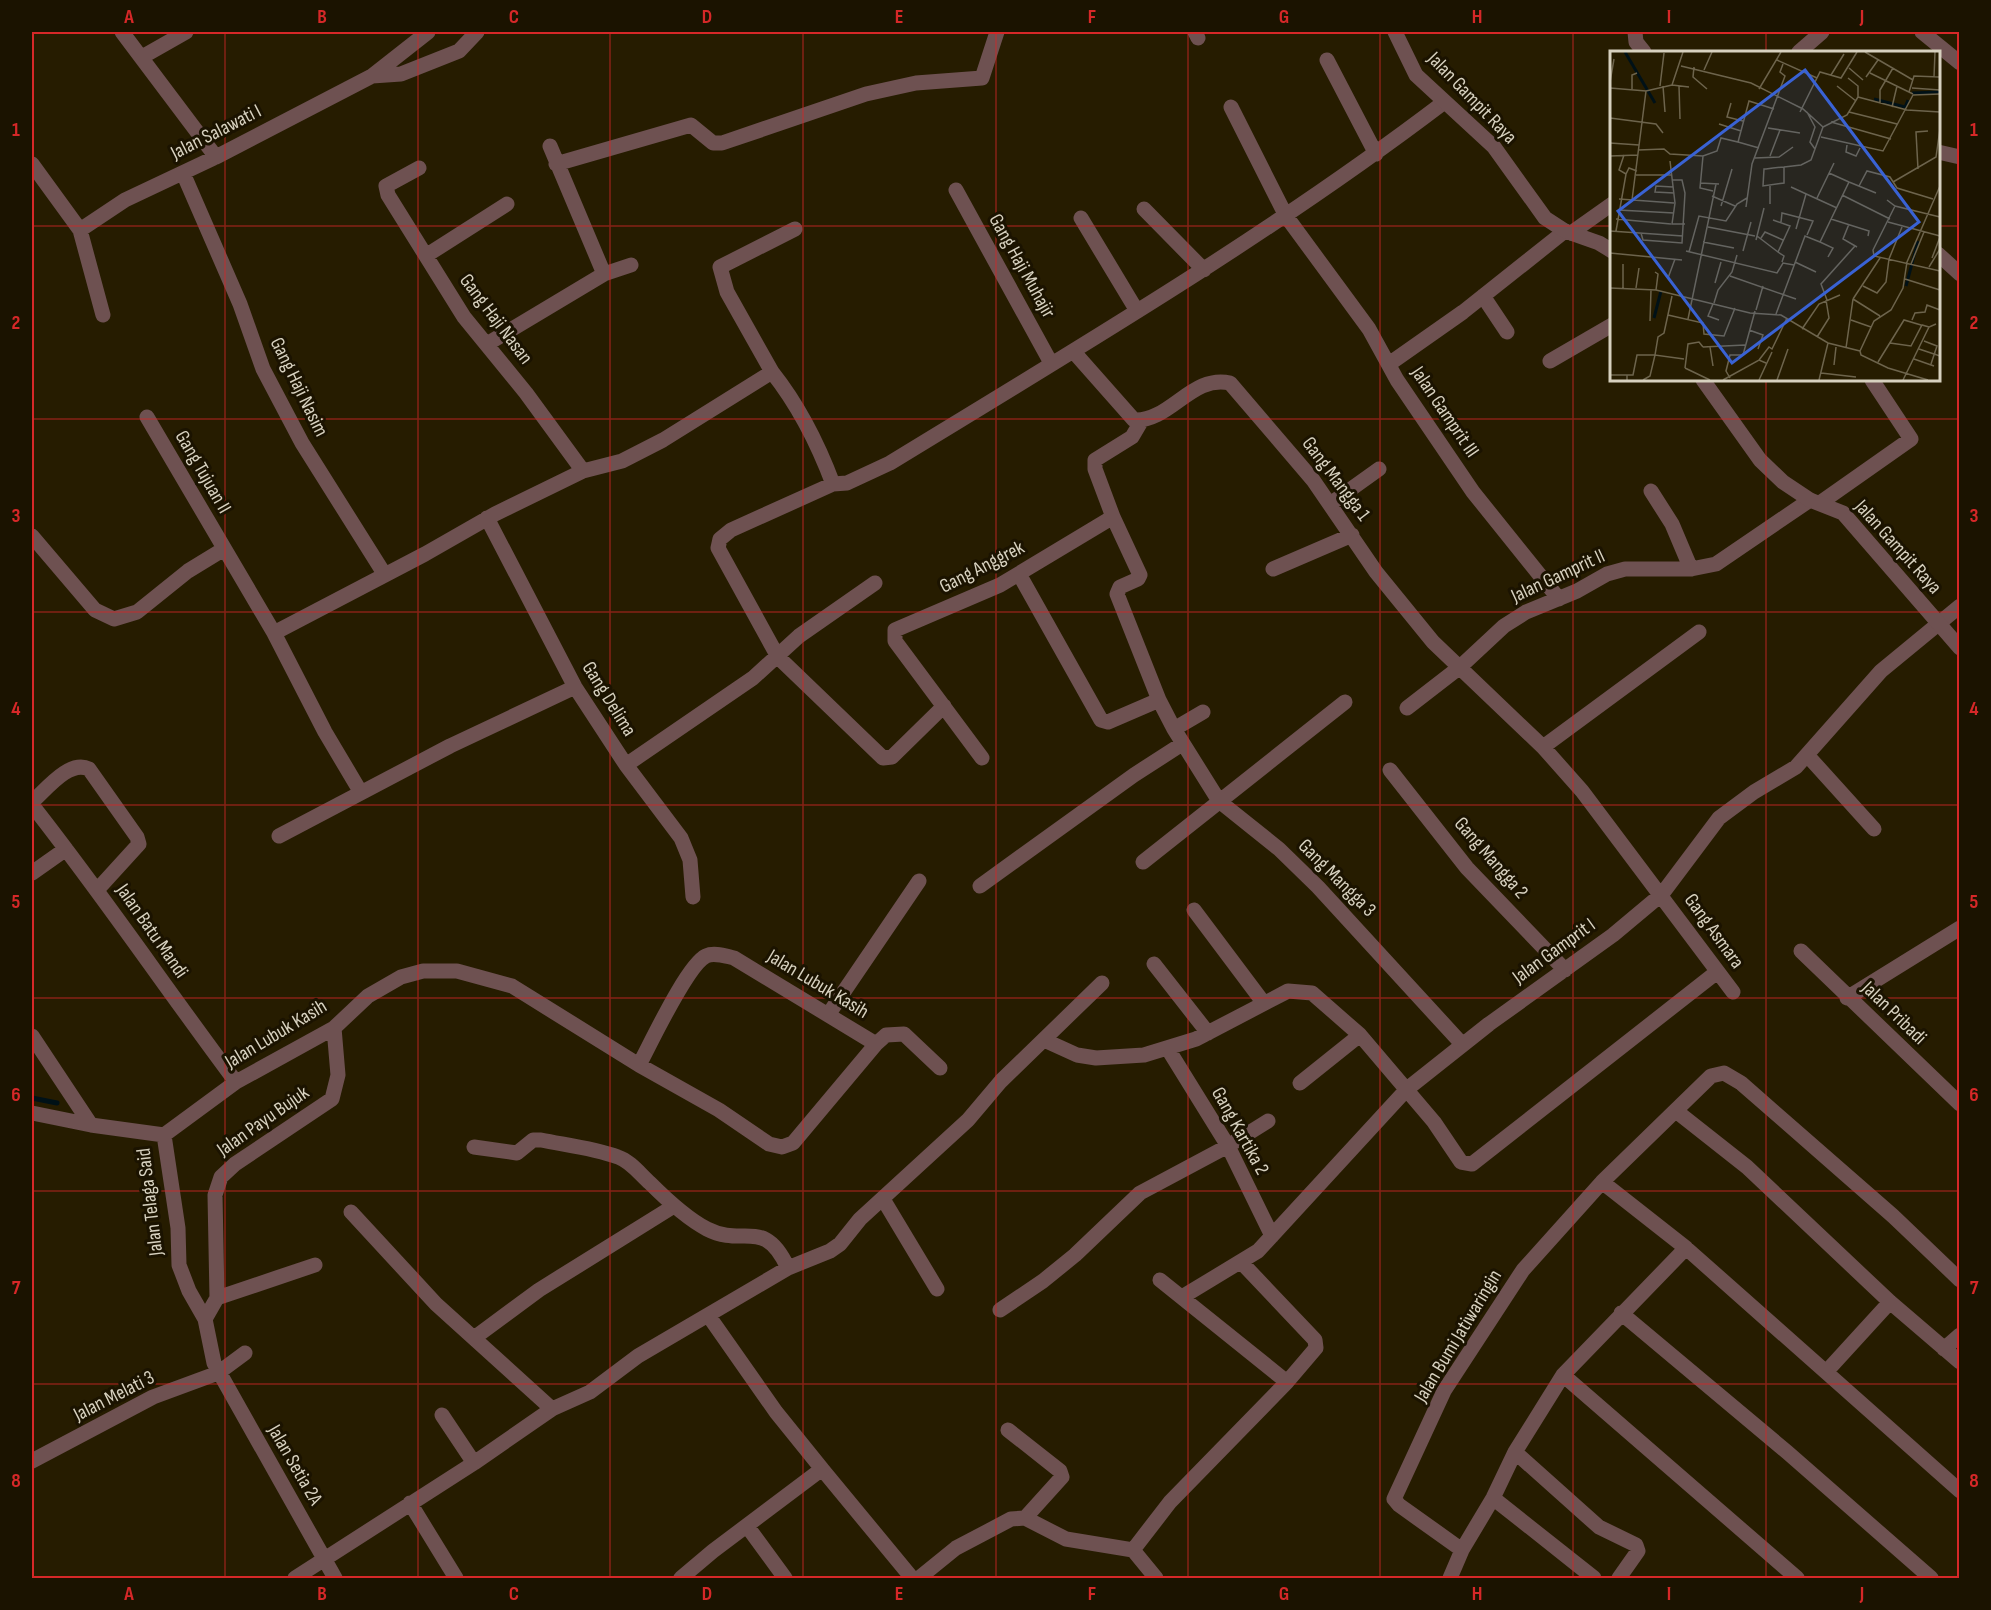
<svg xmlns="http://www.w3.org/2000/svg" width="1991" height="1610" font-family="'Sofia Sans Condensed',sans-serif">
<rect width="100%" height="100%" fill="#261c00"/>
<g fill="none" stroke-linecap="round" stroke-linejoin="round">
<path stroke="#001117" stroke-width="5" d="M 32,1098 L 57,1103"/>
<path stroke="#6e5151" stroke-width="15" d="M 122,32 L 216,157
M 1195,32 L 1198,38
M 1635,32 L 1636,42 L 1644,52
M 1922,32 L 1960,63
M 1799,52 L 1822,32
M 142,57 L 186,32
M 1327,60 L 1376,154
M 372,76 L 428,32
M 1231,107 L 1286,216 L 1369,329 L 1397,380 L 1473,492 L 1559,599
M 1938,152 L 1960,157
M 32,164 L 80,230 L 103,315
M 556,164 L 691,125 L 713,143 L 722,143 L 866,94 L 916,83 L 982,78 L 997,32
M 419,168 L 386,186 L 388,195 L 464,317 L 526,393 L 583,471
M 183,173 L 240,304 L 263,369 L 302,443 L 385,575
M 956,190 L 1051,363
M 1144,209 L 1204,270
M 1081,218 L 1137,311
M 80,230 L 125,200 L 216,157 L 372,76 L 401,74 L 459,51 L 477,32
M 1571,233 L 1612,204
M 1938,254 L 1960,274
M 427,255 L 507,204
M 604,274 L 631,265
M 1483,296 L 1507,332
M 487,344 L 604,274 L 550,146
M 1073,351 L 1134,420 C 1170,422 1192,374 1230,383 L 1313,480 L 1376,572 L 1433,642 L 1543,747 L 1582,791 L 1733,992
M 1550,361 L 1612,325
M 1389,364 L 1463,312 L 1565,231
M 772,372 L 727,292 L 720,267 L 795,229
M 147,417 L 274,633 L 425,554 L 495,514 L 583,471 L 622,461 L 663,440 L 772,372 C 799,406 818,444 833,484 L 847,483 L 890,463 C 1078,348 1268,236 1443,103
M 833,484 L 731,530 L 720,539 L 718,548 L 778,657 L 883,758 L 892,757 L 944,706
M 1651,491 L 1672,524 L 1691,569
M 1820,503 L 1911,439 L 1872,380
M 1330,504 L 1379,469
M 1113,517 L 1140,575 L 1138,579 L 1120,587 L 1117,594 L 1159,700 L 1174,729
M 487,518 L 575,687 L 626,765 L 681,838 L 690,860 L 693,897
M 32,536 L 95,610 L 114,619 L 137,612 L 188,571 L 224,549
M 1273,569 L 1352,535
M 1019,574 L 1101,720 L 1108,722 L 1159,700
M 274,633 L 325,732 L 360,791
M 1407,708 L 1460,667 L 1504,626 L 1526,612 L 1577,591 L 1607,574 L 1625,569 L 1691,569 L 1716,564 L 1810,500
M 1203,712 L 1174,729 L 1219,801 L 1279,849 L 1318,887 L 1462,1044
M 1543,747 L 1699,632
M 1808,756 L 1874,829
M 982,758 L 895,641 L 895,630 L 1000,585 L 1113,517 L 1095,469 L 1095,460 L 1132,437 L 1142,420
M 626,765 L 753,678 L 799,636 L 875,583
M 1390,770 L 1467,868 L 1565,970
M 32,802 C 45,791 69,759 89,769 L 137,837 L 139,844 L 98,889
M 32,805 C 103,895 167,990 236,1082
M 279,836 L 450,746 L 575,687
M 1143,862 L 1345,702
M 32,873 L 66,849
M 980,886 L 1134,775 L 1182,744
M 1194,910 L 1263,1002
M 1801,951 L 1960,1104
M 1154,964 L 1208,1033
M 1847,998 L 1960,928
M 828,1015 L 919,881
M 32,1036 L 91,1125
M 1044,1040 L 1077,1055 L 1096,1058 L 1144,1055 L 1196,1039 L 1288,991 L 1312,993 L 1360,1035 L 1434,1122 L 1461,1162 L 1472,1164 L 1717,972
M 876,1044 L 886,1035 L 904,1034 L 940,1068
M 1168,1049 L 1228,1146 L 1272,1236
M 1300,1083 L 1360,1035
M 1676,1111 L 1747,1167 L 1890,1302 L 1960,1362
M 32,1113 L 91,1125 L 164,1135
M 164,1135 L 236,1082 L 334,1028 L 368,996 L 401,977 L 423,971 L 457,971 L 512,986 L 639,1065 L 719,1110 L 769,1144 L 782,1147 L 793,1143 L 876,1044 L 734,958 C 725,956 714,952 706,956 C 687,965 651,1043 639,1065
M 164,1135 L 178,1228 L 179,1265 L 189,1291 L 205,1319 L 214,1363 L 335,1578
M 474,1147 L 517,1153 L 533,1140 L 541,1140 C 566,1145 594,1148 618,1157 C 630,1161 640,1174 650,1183 C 667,1200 686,1218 707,1229 C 744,1248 764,1216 788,1268
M 883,1199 L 937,1289
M 351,1212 L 436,1304 L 552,1409
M 1686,1248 L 1960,1491
M 1160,1280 L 1287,1382
M 1182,1297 L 1258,1251 L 1407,1089 L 1489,1024 L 1613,935 L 1662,894 L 1719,818 L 1754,792 L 1796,767 L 1881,671 L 1960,606
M 217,1298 L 315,1265
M 1000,1310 L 1043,1281 L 1075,1255 L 1140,1193 L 1228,1146 L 1268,1121
M 1621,1313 L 1787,1452 L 1931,1578
M 708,1315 L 776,1412 L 822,1469
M 205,1319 L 217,1298 L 215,1195 L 221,1177 L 235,1164 L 332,1099 L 338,1075 L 334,1028
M 474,1338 L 539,1290 L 674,1206
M 1944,1349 L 1960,1335
M 1826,1372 L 1890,1302
M 1563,1375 L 1797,1578
M 442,1415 L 474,1463
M 1008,1430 L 1060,1471 L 1062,1477 L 1025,1518
M 1515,1452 L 1599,1527 L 1636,1545 L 1638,1551 L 1619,1578
M 32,1461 L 153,1397 L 218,1373 L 245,1353
M 1493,1498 L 1594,1578
M 410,1503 L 456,1578
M 747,1526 L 785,1578
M 1133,1550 L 1170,1502 L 1287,1382 L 1316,1348 L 1315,1340 L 1242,1263
M 1133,1550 L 1156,1578
M 1462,1550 L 1399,1505 L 1394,1499 L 1444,1391 L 1523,1270 L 1602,1182 L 1711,1076 L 1724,1073 L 1741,1083 L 1893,1216 L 1960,1280
M 295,1578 L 474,1463 L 552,1409 L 590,1392 L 638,1356 L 788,1268 L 830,1251 L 840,1244 L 860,1219 L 968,1120 L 1001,1081 L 1102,983
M 681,1578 L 713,1551 L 822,1469 L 912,1578
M 919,1578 L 956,1548 L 1011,1519 L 1025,1518 L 1066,1539 L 1133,1550
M 1450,1578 L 1462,1550 L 1493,1498 L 1515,1452 L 1563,1375 L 1686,1248 L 1602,1182"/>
<path stroke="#6e5151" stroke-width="15" d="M 1395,32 L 1416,75 L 1494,147 L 1545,218 L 1565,231 L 1599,243 L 1612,251
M 1703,380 L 1760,460 L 1783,482 L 1810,500 L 1843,513 L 1960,648"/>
</g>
<path fill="none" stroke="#d62828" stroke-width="1.5" stroke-opacity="0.55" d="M 225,32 L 225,1578M 418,32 L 418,1578M 610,32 L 610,1578M 803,32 L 803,1578M 996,32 L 996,1578M 1188,32 L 1188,1578M 1380,32 L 1380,1578M 1573,32 L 1573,1578M 1766,32 L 1766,52M 32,226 L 1612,226M 1938,226 L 1960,226M 1766,380 L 1766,1578M 32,419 L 1960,419M 32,612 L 1960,612M 32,805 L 1960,805M 32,998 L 1960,998M 32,1191 L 1960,1191M 32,1384 L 1960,1384"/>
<g text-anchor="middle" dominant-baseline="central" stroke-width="6" stroke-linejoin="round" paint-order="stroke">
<g font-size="20" fill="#d7d1bf" stroke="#1b1300">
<text transform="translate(1472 98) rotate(46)">Jalan Gampit Raya</text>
<text transform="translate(216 132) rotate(-27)">Jalan Salawati I</text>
<text transform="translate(1022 266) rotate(61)">Gang Haji Muhajir</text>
<text transform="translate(496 319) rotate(53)">Gang Haji Nasan</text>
<text transform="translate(299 387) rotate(64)">Gang Haji Nasim</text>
<text transform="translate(1445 412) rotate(56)">Jalan Gamprit III</text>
<text transform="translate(203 472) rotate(60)">Gang Tujuan II</text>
<text transform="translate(1336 479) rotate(53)">Gang Mangga 1</text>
<text transform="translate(1898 547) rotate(48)">Jalan Gampit Raya</text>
<text transform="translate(982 567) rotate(-27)">Gang Anggrek</text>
<text transform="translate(1558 576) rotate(-25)">Jalan Gamprit II</text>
<text transform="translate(609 699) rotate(58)">Gang Delima</text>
<text transform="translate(1491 858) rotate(49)">Gang Mangga 2</text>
<text transform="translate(1337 878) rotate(45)">Gang Mangga 3</text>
<text transform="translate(152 931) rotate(55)">Jalan Batu Mandi</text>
<text transform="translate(1714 931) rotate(54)">Gang Asmara</text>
<text transform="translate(1554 951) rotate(-36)">Jalan Gamprit I</text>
<text transform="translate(818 984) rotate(31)">Jalan Lubuk Kasih</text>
<text transform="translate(1894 1013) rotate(44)">Jalan Pribadi</text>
<text transform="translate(276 1034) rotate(-31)">Jalan Lubuk Kasih</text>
<text transform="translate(263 1121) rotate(-35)">Jalan Payu Bujuk</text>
<text transform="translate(1240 1131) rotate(61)">Gang Kartika 2</text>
<text transform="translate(150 1202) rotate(-97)">Jalan Telaga Said</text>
<text transform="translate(1458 1336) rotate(-59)">Jalan Bumi Jatiwaringin</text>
<text transform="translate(114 1396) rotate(-27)">Jalan Melati 3</text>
<text transform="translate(295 1465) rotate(60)">Jalan Setia 2A</text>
</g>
</g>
<g transform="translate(1610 51)">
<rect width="330" height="330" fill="#261c00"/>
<path fill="none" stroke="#001117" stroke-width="3" d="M 15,1 L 45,52M 302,42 L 330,41M 264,48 L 295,56 L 298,49M 296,235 L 308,190M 44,267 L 51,240"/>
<path fill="none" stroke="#6d644c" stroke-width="1.5" d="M 255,1 L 303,29M 167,9 L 207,27M 71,15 L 141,32 L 193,58 L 213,76M 84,16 L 83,26 L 97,38M 239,17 L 253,29M 94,19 L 102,1M 260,22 L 303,43M 221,24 L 234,3M 256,26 L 268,9M 324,26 L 325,1M 238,27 L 248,35 L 248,46M 0,31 L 4,8M 62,34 L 73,1M 50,35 L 54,2M 53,35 L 55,61M 69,35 L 70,68M 227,35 L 246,50M 0,37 L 36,40 L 62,34 L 79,36M 302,37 L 330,39M 22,38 L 22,24 L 27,22M 149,38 L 171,1M 299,41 L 304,25 L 330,26M 303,44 L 330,43M 248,46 L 297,59 L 330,61M 121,52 L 117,66 L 133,70M 270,53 L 270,39 L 283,17M 282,56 L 287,35M 190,61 L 210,21 L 231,27 L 247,1M 197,61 L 205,76 L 200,91 L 205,98M 239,61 L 287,73M 0,67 L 46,73 L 53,82M 221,71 L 281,88M 109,73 L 131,80M 213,76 L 237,64 L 248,46M 158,77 L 190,82M 211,86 L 273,100 L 303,44M 128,91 L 149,97M 0,92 L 29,94M 237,94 L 236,101 L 246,105 L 250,97M 28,99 L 54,98 L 60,103 L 93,105 L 107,100 L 111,87 L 128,91 L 139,50 L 164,58M 14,104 L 9,119 L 16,123M 0,105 L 28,104M 93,105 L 90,137 L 103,140M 160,105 L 170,79M 145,107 L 169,106 L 183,96M 60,110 L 65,152 L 62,173 L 75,173M 174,116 L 174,132 L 153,135 L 154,118 L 156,118 L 163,117 L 174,116 L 191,114 L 201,109 L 213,76M 308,118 L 306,81 L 318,80M 219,122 L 239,131M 26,124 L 61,124M 283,131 L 326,106 L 330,78M 90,132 L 109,133M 160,134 L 160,153M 249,135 L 257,120 L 280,126 L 287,137 L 323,148M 63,136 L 46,135 L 45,141 L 64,142M 181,136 L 227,157M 232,144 L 280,168M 102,145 L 125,155M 207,147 L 224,112M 9,148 L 64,152M 22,149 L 36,40M 277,149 L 285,155 L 330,166M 111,155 L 122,118M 285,155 L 263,199 L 264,205 L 330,220M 136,156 L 142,113 L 175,25 L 170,21 L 173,13M 8,159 L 64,162M 6,168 L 61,173M 221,168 L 259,180 L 258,185M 163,169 L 180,175 L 168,201 L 174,205 L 172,211M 171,171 L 172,162 L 203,170 L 197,184M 278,171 L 330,185M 239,173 L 233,188 L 247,196M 98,176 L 145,185M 186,178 L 196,143M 0,180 L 73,185M 6,180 L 16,123 L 19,117 L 27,120M 31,182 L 33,189 L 72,192 L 75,142 L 72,129 L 62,129M 147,185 L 168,201M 151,187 L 155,181 L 173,189M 146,189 L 154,157M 93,191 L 124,197M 210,191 L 223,197 L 218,206M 76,200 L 167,222 L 173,212 L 184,214M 133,200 L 141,171M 79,201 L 89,165 L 116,170 L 127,153 L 137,147M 0,202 L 72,209M 322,207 L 330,186M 185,211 L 206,221M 301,213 L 314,181M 319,216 L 330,198M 45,221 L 48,223 L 46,239M 120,225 L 186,248M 58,227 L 65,208M 295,228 L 330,239M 105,232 L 111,211M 253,235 L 267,242 L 276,231 L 279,208 L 292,176M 0,237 L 46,239 L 140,262 L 171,264 L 218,292 L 250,300M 13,237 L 13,213M 26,237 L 29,217M 243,248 L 270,207M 243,248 L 270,265M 217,249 L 211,233 L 245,195M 104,252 L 108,239 L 122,221 L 127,204M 103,253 L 98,265 L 109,269M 146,259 L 153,235M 166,263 L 195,185 L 210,191 L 239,131 L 266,142M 58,264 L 93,272 L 94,283 L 114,285 L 125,257M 78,268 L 106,133M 241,269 L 261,276M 302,269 L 305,262 L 315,261 L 317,254 L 330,259M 40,270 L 41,239M 192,278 L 209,253 L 230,244M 139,279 L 153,284 L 148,298M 207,286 L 219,267 L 216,249M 314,290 L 327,295 L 321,313M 280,292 L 301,295 L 312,274 L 319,276M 93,296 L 135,294M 100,296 L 103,315M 236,297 L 243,248M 309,298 L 330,305M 250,300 L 264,270 L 281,259 L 293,237 L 297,211 L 330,135M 250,300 L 251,304 L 278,317 L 318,329M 304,308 L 324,315M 149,309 L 159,296 L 162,298 L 177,267M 268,311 L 294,269 L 311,274M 224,314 L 226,296M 75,317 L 78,293 L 89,291 L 93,296M 75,317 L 100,329M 211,322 L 246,326M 0,324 L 17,324 L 17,329M 17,324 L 23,324 L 27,304 L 45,304 L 48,286 L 54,282 L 62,245M 120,327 L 116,320 L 120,304 L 133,304 L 145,260M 33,329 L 40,325 L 45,304 L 74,308M 113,329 L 149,309 L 156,312M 149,329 L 162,301M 167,329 L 178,298M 209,329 L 218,292M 293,329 L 319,276 L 326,273"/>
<path fill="#3962d4" fill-opacity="0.15" stroke="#3962d4" stroke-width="3" d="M 195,19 L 309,171 L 122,312 L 8,160 Z"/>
<rect width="330" height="330" fill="none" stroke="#d7d1bf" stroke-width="3"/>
</g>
<rect width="1991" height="1610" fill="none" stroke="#1b1300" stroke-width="66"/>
<rect x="33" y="33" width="1925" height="1544" fill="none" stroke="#d62828" stroke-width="2"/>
<g font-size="20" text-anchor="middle" font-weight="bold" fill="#d62828">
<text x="129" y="23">A</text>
<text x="322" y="23">B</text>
<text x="514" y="23">C</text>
<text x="707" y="23">D</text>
<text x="899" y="23">E</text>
<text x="1092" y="23">F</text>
<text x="1284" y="23">G</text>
<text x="1477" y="23">H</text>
<text x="1669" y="23">I</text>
<text x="1862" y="23">J</text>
<text x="16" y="136">1</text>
<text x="1974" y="136">1</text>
<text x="16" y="329">2</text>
<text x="1974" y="329">2</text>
<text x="16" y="522">3</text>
<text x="1974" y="522">3</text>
<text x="16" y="715">4</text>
<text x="1974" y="715">4</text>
<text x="16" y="908">5</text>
<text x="1974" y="908">5</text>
<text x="16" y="1101">6</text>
<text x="1974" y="1101">6</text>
<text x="16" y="1294">7</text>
<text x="1974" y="1294">7</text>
<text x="16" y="1487">8</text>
<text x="1974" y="1487">8</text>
<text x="129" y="1600">A</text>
<text x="322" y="1600">B</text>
<text x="514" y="1600">C</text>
<text x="707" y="1600">D</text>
<text x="899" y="1600">E</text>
<text x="1092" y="1600">F</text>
<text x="1284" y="1600">G</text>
<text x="1477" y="1600">H</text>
<text x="1669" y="1600">I</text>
<text x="1862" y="1600">J</text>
</g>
</svg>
